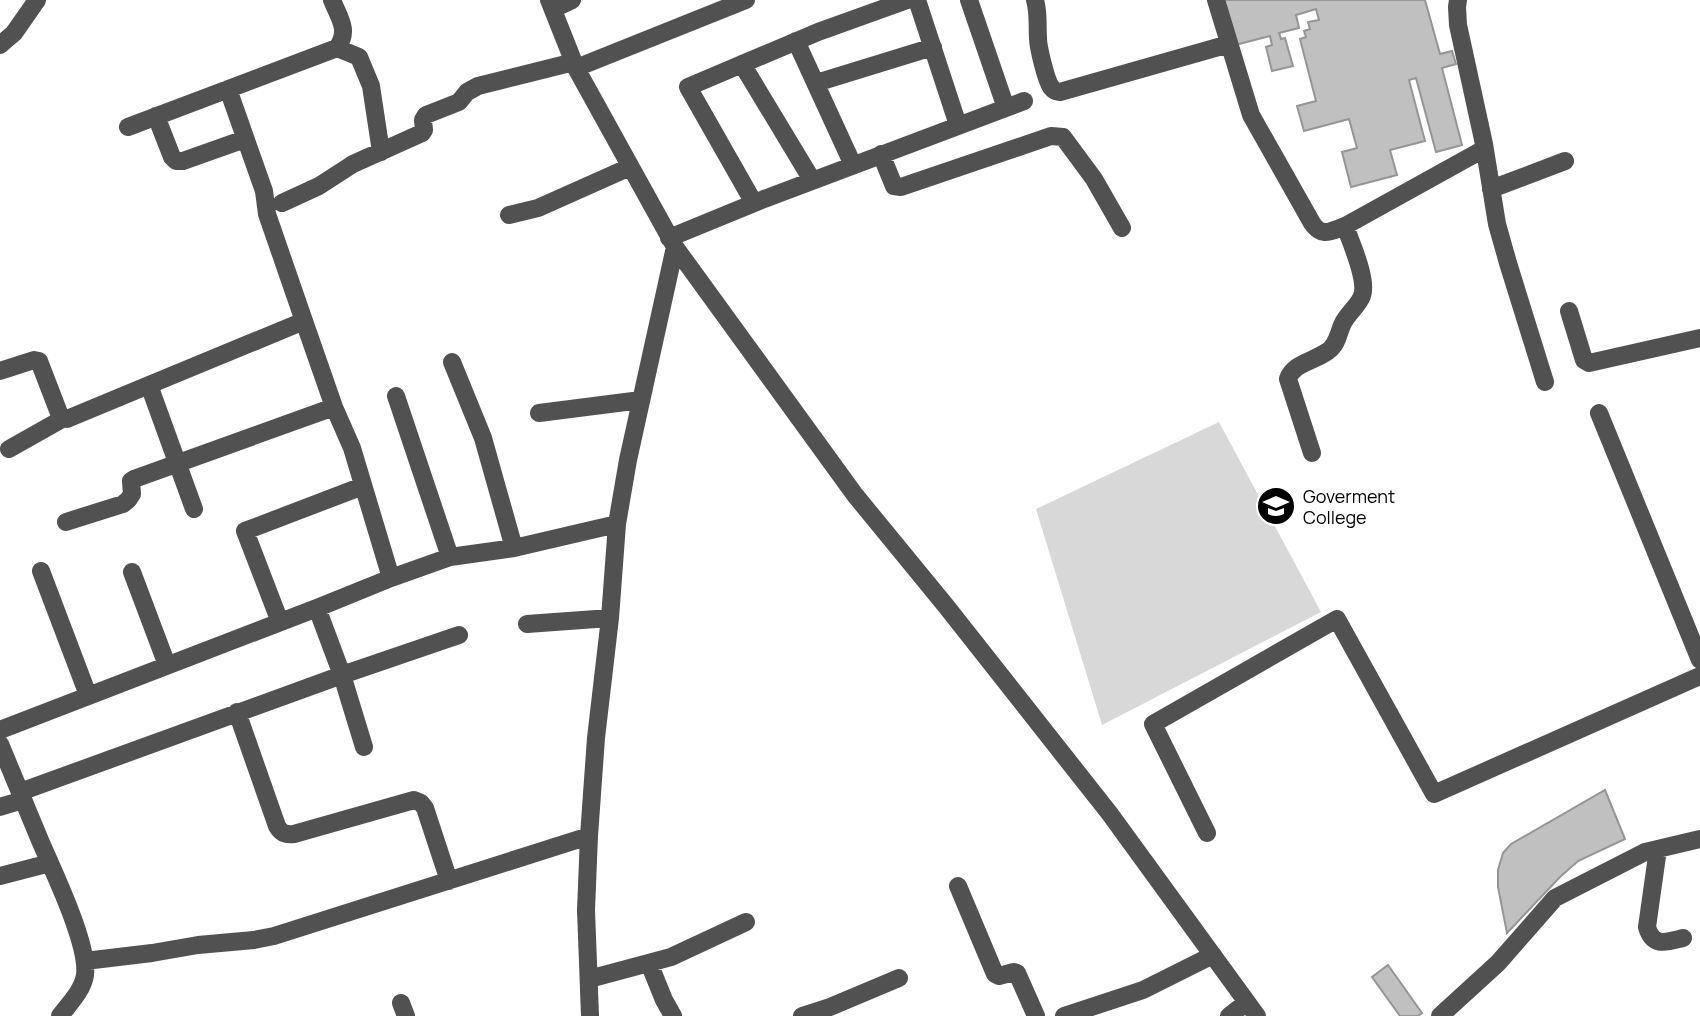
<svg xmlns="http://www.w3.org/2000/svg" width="1700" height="1016" font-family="Manrope,sans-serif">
<rect width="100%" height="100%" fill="#fff"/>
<path fill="#d8d8d8" d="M 1219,422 L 1321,612 L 1102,725 L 1036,509 Z"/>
<path fill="#c0c0c0" stroke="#959595" stroke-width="2" d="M 1223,0 L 1425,0 L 1440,54 L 1452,51 L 1456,64 L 1442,68 L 1462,145 L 1436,152 L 1416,78 L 1409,80 L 1425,141 L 1390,150 L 1397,175 L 1351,187 L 1342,152 L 1357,148 L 1349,119 L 1304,131 L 1297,106 L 1316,101 L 1300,39 L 1306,37 L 1304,31 L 1310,29 L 1308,22 L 1319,20 L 1316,9 L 1296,15 L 1299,28 L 1279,33 L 1281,39 L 1285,38 L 1293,66 L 1272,71 L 1266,47 L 1272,45 L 1270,36 L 1235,45 Z
M 1605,790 L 1625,839 L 1578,861 L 1560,877 L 1507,933 L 1498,887 L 1498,870 L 1503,853 L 1511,844 Z
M 1388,965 L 1422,1013 L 1418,1016 L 1400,1016 L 1372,977 Z"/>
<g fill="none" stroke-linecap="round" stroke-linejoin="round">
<path stroke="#515151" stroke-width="18" d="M 549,0 L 576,68 L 675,247 L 855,495 L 946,606 L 1110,814 L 1257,1016
M 917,0 L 958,125
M 969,0 L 1006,108
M 1035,0 C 1039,15 1037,24 1038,38 C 1038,47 1046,80 1051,87 C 1054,91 1055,91 1060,92 L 1229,44
M 1216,0 L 1251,115 L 1312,223 C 1322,238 1331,231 1345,226 L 1484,149
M 1458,0 L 1457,7 L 1458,25 L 1484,144 L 1497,224 L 1508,263 L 1545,382
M 553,9 L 572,0
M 796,41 L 853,165
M 0,45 L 14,33 L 37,0
M 337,48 L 359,57 L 371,86 L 381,152
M 742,64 L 812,180
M 576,68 L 746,0
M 816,83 L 933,47
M 228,89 L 264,191 L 267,214 L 304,321 L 334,407 L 352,448 L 391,578
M 156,116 L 172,157 L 176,161 L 183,161 L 245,139
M 128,127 L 337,48 C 350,30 339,18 332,0
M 881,154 L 894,186 L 901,187 L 1051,136 L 1063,137 L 1094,179 L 1122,228
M 1491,189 L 1565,161
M 282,203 L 319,186 L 353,164 L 422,133 L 424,130 L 423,120 L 426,115 L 459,102 L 467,92 L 478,86 L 574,62
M 754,203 L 688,87 L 818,32 L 907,0
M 509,215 L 538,208 L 630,167
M 669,238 L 764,199 L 1024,101
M 1569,311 L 1584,360 L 1589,363 L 1700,338
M 452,362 L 483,438 L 514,548
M 0,371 L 34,360 L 39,361 L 59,413 L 64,418 L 67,419 L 149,385
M 396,396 L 450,557
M 539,413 L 641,400
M 1599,413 L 1700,660
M 9,449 L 64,418
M 1312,453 L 1288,379 C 1293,363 1315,361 1328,351 C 1338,344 1338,333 1343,323 C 1348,313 1358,306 1362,296 C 1368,280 1351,243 1345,226
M 194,509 L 149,385 L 304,321
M 66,522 L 123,504 L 128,500 L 132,494 L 131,481 L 134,479 L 334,407
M 41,571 L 88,695
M 132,572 L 167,665
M 317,608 L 342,675 L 364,747
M 280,622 L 245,531 L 363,486
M 527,624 L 610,618
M 237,712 L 277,826 C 281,833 285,835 294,834 L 414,800 L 421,803 L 425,808 L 449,881
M 0,730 L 317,608 L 391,578 L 450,557 L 514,548 L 617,524
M 0,744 C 13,775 26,807 39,838 C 52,869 89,944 85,975 C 83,990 69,1004 60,1016
M 20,792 L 342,675 L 459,635
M 0,807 L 23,800
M 1207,833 L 1153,724 L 1337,619 L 1434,794 L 1700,676
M 1658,849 L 1647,927 C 1653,948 1667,942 1683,938
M 0,876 L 50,863
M 958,886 L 995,974 L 999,976 L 1014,972 L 1017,973 L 1036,1016
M 85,961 L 152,953 L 198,945 L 254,940 L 274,936 L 589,836
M 649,963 L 664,1000 L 673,1016
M 589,979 L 671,957 L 746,922
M 401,1003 L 406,1016
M 590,1016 L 586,910 L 589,836 L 596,738 L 610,618 L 617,524 L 628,460 L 675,247
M 802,1016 L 830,1007 L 899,978
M 1064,1016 L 1143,990 L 1213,955
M 1229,1016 L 1247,1002
M 1440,1016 L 1498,963 L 1555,898 L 1645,852 L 1700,839"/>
</g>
<defs>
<symbol id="university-disc" viewBox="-11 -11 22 22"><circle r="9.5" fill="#000" stroke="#fff"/><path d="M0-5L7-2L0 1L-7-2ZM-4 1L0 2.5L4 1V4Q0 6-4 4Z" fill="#fff"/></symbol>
</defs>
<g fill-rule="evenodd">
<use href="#university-disc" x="1254" y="484" width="44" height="44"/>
</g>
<g text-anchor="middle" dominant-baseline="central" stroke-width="6" stroke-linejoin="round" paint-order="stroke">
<g font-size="18" fill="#000" stroke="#fff" text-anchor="start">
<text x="1303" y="496">Goverment<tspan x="1303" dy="21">College</tspan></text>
</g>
</g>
</svg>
